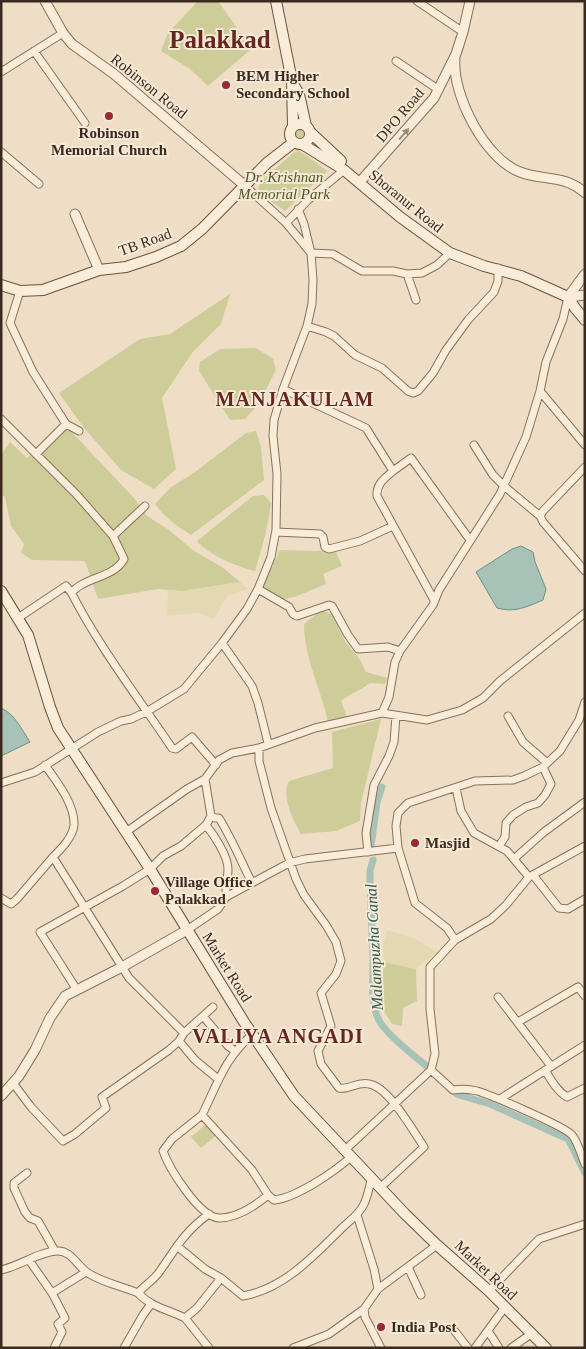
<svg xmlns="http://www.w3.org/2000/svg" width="586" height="1349" font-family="Georgia,serif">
<rect width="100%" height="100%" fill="#efdec5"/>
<path fill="#e4d8b2" d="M 240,582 L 248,589 L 227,596 L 214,619 L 196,613 L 167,616 L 168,590 L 182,591 Z
M 387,930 L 414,938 L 437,952 L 416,969 L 384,962 L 383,945 Z"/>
<path fill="#cccd98" d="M 198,1 L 218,1 L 235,25 L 249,51 L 208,86 L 190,69 L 161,51 L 168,33 Z
M294 133a6 6 0 1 1 12 0a6 6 0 1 1-12 0Z
M 297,150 L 310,158 L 327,171 L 285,211 L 261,194 L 258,188 L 262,180 Z
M 230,294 L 221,324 L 192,353 L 162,398 L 176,469 L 154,489 L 121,470 L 84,428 L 59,393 L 140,339 L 170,334 Z
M 256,348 L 273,359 L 276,370 L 258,405 L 245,419 L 230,420 L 199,371 L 200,362 L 220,349 Z
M 67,427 L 134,498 L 147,516 L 169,530 L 194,551 L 222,567 L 240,582 L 182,591 L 158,589 L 98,599 L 85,561 L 32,560 L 21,553 L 24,544 L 11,526 L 5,497 L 1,494 L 1,455 L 10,442 L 27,458 Z
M 256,431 L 261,447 L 264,480 L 191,535 C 177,526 165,518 155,504 L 170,488 L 195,472 L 246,433 Z
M 264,495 L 271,503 C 268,527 262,548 255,571 C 238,567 208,555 197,541 L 253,496 Z
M 280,550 L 315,551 L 335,550 L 342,566 L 323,574 L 326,584 L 297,596 L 285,599 L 262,589 Z
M 322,610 L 331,614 L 346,643 L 359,658 L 366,672 L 387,678 L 385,684 L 370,683 C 361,690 350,694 341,701 L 347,717 L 328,722 C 321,689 304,658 304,624 Z
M 381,719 L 361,803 L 360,821 L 336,831 L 301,834 C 293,820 281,796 289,781 L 333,768 L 332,732 Z
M 384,962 L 416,969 L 417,1001 L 403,1008 L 402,1026 L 392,1024 L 383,1010 L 381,990 Z
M 207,1123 L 217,1135 L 201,1148 L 191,1137 Z"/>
<path fill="#a7c2b7" stroke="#6d9185" d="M 521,546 L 533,552 L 535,562 L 546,589 L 543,600 C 527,607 514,613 497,608 L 476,572 L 512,549 Z
M 1,708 C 15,714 22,730 30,742 L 1,756 Z"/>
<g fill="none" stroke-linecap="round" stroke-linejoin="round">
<path stroke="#a7c2b7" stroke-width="7" d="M 371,846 L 377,802 L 382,787
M 373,860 L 370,871 L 370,880 C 371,906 372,932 373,957 C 374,979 368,1006 382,1025 C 396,1044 418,1057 435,1074
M 450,1089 L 459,1095 L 490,1104 L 568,1139 L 585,1173"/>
<defs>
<path id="minor" d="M 417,1 L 463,32
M 34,51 L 85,123
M 396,61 L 439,90
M 1,72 L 63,33
M 1,152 L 39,184
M 244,185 L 286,223 L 311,253 L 333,254 L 362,271 L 393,271 L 407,274 L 422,273 L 437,265 L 450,253
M 286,223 L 308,200 L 344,170
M 407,274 L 416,300
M 20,291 L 10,323 L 33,372 L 66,424 L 79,431
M 568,297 L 563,319 L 546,362 L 540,391 L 526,437 L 500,494 L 439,590 L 433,605 L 400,651 L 395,662 L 389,697 L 382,713 L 427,720 L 462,710 L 483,698 L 500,681 L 585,613
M 307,326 L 326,332 L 334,336 L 355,355 L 382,368 L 408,391 L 413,393 L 418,391 L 433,373 L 446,350 L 468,320 L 494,292 L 498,281 L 498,268
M 283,389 L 366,428 L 393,471 L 411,458 L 470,540
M 540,391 L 585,445
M 1,419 L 77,495 L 113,536 L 124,559 C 115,575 96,576 81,585 C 77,587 75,590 71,592 L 66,586 L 18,618
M 474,445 L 493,475 L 504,486 L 540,516
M 36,454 L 66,424
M 585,467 L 543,511 L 540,516 L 543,522 L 585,571
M 393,471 C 385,478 376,484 377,496 L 434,600
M 276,532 L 320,534 L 323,537 L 325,547 L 329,549 L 360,541 L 393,526
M 113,536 L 145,506
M 258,589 L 289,607 L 293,614 L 297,616 L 329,605 L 332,606 L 348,635 L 358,649 L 388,647 L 400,651
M 71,592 C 99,647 137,696 172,748 L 176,749 L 192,737 L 216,765
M 222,643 L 252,686 L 258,703 L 268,743
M 585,702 L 579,720 L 560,751 L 543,767 L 524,776 L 513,780 L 475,781 L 408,803 L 398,813 L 396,826 L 398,848 L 415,903 L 447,928 L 455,940 L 491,919 L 506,905 L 529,877 L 585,846
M 508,716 L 523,742 L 547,763
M 259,748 L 259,761 L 271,808 L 296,879 L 304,895 L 326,925 L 336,942 L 341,961 L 336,974 L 321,993 L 331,1026 L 318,1051 L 321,1064 L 339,1088 C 349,1090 358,1081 369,1084 C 389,1087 413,1131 424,1147 L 381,1187
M 45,765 C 56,781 75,804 74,825 C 73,837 61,849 53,857 L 129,978 L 184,1033 L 179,1041 L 195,1060 L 218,1079
M 1,783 L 35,772 L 98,732 L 121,721 L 131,719 L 148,711 L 184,689 L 222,643 L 247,609 L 258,589 L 271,557 L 276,530 L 277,474 L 273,436 L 274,420 L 283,389 L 307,326 L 312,304 L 313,280 L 311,253 L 304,224 L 298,209
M 456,788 L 461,811 L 474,833 L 507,851 L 529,877
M 211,816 L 215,818 L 219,818 C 232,839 241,861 252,883
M 206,825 C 214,835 228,856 228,869 C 228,879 225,886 226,897
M 126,832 L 187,789 L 205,779 L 219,760 L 232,753 L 259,748 L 315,728 L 382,713
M 499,846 L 505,837 L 506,823 L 513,815 L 526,807 L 538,803 L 545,795 L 551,784 L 543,767
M 368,852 L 366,833 L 374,785 L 389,756 L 394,742 L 396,716
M 515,858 L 544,832 L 585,802
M 533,875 L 559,908 L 568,909 L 585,899
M 1,898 L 11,904 L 17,899 L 53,857
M 187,930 L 218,909 L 226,897 L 289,863 L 305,859 L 398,848
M 77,990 L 40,932 L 123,886 L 150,869 L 163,856 L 181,846 L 206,825 L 211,816 L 205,779
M 498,997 L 551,1066
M 203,1016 L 228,1046 L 235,1051
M 518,1022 L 578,987 L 585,996
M 184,1033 L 213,1007
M 253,1034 C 225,1057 217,1085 202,1115 L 252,1170 L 268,1195 L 274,1200 C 296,1198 334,1172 351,1157
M 431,1070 L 435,1054 L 430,1009 L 430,967 L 455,940
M 545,1070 C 551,1080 557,1091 567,1097 L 585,1088
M 13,1083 L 31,1107 L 63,1141 L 75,1134 L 106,1108 L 102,1097 L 169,1050 L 179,1041
M 500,1099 L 585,1045
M 202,1115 L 172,1139 L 163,1151 C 169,1168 199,1217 219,1218 C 238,1218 255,1206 268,1195
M 345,1150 L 431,1070 L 453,1090 C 461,1089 469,1089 477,1091 C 491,1095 564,1126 572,1135 C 578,1142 581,1155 585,1164
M 27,1173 L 14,1183 L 14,1188 L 25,1212 L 30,1218 L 38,1221 L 55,1251
M 357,1215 L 374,1269 L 378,1289
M 177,1246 L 205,1269 L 221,1278
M 29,1260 L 52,1293
M 408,1267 L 421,1295
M 1,1270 C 20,1266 38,1252 57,1251 C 71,1250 77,1266 88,1273 C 103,1283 122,1286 138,1293
M 489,1291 L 539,1239 L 585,1224
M 185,1318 C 169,1310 151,1307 138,1293 C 145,1285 155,1279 160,1271 C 176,1248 185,1231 209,1214
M 453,1329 L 468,1348
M 488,1331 L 499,1348
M 54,1348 L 62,1332 L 58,1324 L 65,1318 L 52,1293 L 86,1272
M 124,1348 L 143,1315 L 151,1304
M 209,1348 L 185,1318 L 197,1308 L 221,1278 L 243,1296 C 283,1289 313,1257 341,1229 C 349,1221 359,1215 364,1204 C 368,1196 369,1186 372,1178
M 293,1348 L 329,1334 L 364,1309
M 381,1348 L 365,1317 L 364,1309 L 378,1289 L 437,1245
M 475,1348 L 505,1307
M 511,1348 L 531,1334"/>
<path id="tertiary" d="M 45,1 L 63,33 L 72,44 L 114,74 L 244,185
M 455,59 C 452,95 485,159 520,172 C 543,181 564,174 585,193
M 359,183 L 434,98 L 456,54 L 463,32 L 470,1
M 75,214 L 99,270
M 568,297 L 585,274
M 568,297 L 585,295
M 1,1096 L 19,1076 L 35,1050 L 50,1018 L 65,996 L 122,967 L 187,930"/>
<path id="secondary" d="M 276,1 L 292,81 L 293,126
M 293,84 L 299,94 L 306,126
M290 134a10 10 0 1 1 20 0a10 10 0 1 1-20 0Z
M 310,132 L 341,161
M 302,144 L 344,170 L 400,217 L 450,253 L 484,266 L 521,276 L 568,297 L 575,308 L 585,320
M 1,285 L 20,291 L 43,290 L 99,270 L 126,267 L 156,257 L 181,246 L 202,229 L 267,163 L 294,142
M 1,591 L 28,635 L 50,707 L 58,728 L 150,869 L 244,1022 L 294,1096 L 405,1214 L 437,1245 L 489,1291 L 546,1348"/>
</defs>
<use href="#minor" stroke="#8a705b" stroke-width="9"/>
<use href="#tertiary" stroke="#8a705b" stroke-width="11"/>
<use href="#secondary" stroke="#6c513e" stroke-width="12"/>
<use href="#minor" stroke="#f9ecd8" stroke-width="7"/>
<use href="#tertiary" stroke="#f9ecd8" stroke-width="9"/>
<use href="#secondary" stroke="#f9ecd8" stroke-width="10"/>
</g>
<defs><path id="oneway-solid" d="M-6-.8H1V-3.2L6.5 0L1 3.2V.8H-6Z" transform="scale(1.25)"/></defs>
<use fill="#9a8a7c" href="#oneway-solid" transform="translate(404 134) rotate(-49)"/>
<g fill="#992a35" stroke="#f6e9d5" stroke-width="2">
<circle cx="226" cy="85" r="5"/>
<circle cx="109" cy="116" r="5"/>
<circle cx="415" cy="843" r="5"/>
<circle cx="155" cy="891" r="5"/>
<circle cx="381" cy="1327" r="5"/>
</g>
<g text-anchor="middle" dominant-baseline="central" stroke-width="4" stroke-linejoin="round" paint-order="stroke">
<g font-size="15" font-weight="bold" fill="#3a291f" stroke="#f6e9d5" text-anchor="start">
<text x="236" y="76">BEM Higher<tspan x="236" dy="17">Secondary School</tspan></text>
<text x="109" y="133" text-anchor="middle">Robinson<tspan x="109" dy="17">Memorial Church</tspan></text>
<text x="425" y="843">Masjid</text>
<text x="165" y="882">Village Office<tspan x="165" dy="17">Palakkad</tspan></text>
<text x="391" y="1327">India Post</text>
</g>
<g font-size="15" fill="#3a291f" stroke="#f6e9d5">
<text transform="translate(149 86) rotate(39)">Robinson Road</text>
<text transform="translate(400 115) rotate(-50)">DPO Road</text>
<text transform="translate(406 201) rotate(39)">Shoranur Road</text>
<text transform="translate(145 242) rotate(-20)">TB Road</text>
<text transform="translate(227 967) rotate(58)">Market Road</text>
<text transform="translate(486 1270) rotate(43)">Market Road</text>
</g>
<g font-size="15" font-style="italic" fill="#4e5625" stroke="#f6e9d5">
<text x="284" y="177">Dr. Krishnan<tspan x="284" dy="17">Memorial Park</tspan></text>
</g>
<g font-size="16" font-style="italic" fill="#2e5a53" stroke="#f6e9d5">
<text transform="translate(374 947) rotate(-93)">Malampuzha Canal</text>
</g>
<g font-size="20" font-weight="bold" letter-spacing="1" fill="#67261e" stroke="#f6e9d5">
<text x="295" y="399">MANJAKULAM</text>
<text x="278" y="1036">VALIYA ANGADI</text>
</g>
<g font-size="25" font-weight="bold" fill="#67261e" stroke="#f6e9d5">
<text x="220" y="39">Palakkad</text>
</g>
</g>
<rect width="586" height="1349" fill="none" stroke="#3a291f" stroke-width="5"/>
</svg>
